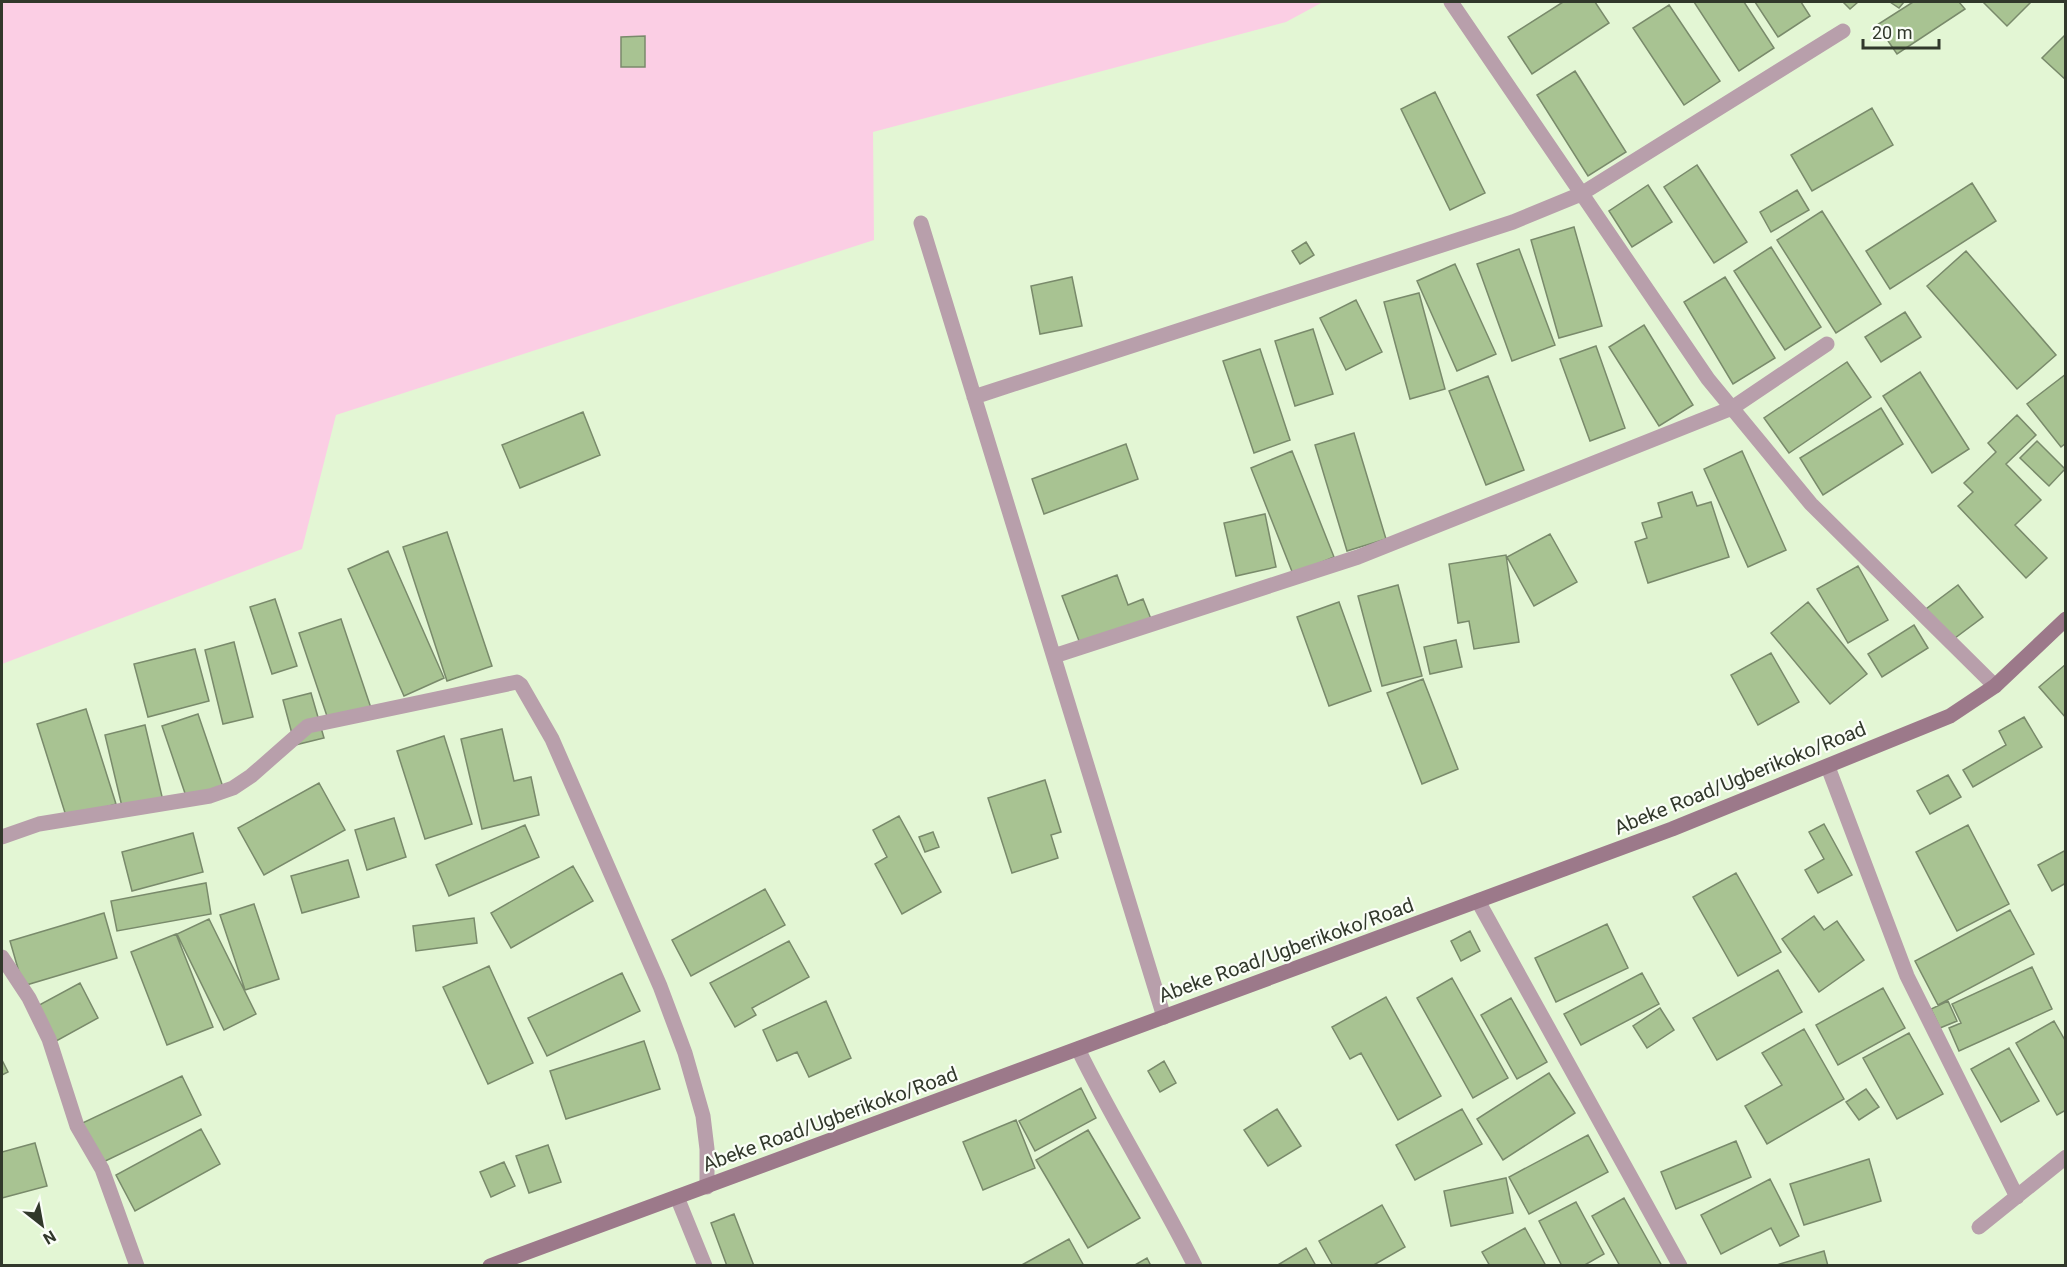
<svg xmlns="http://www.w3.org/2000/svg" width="2067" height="1267" font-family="Roboto,sans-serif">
<rect width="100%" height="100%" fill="#e3f6d4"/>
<path fill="#fbcee4" d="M 2,2 L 1323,2 L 1286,22 L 873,132 L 874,240 L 336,415 L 302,549 L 2,664 Z"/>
<path fill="#a8c392" stroke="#798a6b" stroke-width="1.5" d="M 1563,2 L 1595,2 L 1609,23 L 1532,74 L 1508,37 Z
M 1694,2 L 1744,2 L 1774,48 L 1739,71 Z
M 1755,2 L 1801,2 L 1810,16 L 1778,37 Z
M 1843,2 L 1858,2 L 1850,9 Z
M 1890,2 L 1904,2 L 1899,8 Z
M 1913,2 L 1959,2 L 1965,9 L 1897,54 L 1877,25 Z
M 1983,2 L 2031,2 L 2007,26 Z
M 1669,5 L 1720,81 L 1684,105 L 1633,28 Z
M 2066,34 L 2066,80 L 2042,58 Z
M 645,36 L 645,67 L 621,67 L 621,37 Z
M 1575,71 L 1626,152 L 1588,176 L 1537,95 Z
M 1435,92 L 1485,193 L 1450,210 L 1401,109 Z
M 1872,108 L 1893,145 L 1812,191 L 1791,155 Z
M 1697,165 L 1747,242 L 1714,263 L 1664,187 Z
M 1972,183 L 1996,221 L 1890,289 L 1866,251 Z
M 1648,185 L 1672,222 L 1632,247 L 1609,211 Z
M 1797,190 L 1809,210 L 1771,232 L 1760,212 Z
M 1822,211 L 1881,304 L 1836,333 L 1777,240 Z
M 1574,227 L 1602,326 L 1559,338 L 1531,240 Z
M 1306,242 L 1314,255 L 1300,264 L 1292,251 Z
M 1771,247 L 1821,327 L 1785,350 L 1734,271 Z
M 1519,249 L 1555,345 L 1512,361 L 1477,264 Z
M 1966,251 L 2056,355 L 2017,389 L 1927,286 Z
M 1455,264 L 1496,354 L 1457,371 L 1417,281 Z
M 1072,277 L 1082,326 L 1040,334 L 1031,286 Z
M 1725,277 L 1775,358 L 1733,384 L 1684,302 Z
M 1419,293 L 1445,389 L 1410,399 L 1384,302 Z
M 1356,300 L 1382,352 L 1346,370 L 1320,318 Z
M 1905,312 L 1921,337 L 1881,362 L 1865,337 Z
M 1644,325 L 1693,405 L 1659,426 L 1609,347 Z
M 1313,329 L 1333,394 L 1295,406 L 1275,341 Z
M 1596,346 L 1625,428 L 1590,441 L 1560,359 Z
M 1260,349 L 1290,440 L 1254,453 L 1223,361 Z
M 1847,362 L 1871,397 L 1789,453 L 1764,418 Z
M 1920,372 L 1969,449 L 1932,473 L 1883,396 Z
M 2066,374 L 2066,443 L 2061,447 L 2027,404 Z
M 1488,376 L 1524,470 L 1486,485 L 1449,391 Z
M 1881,408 L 1903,444 L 1823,495 L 1800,458 Z
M 583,412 L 600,455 L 520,488 L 502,445 Z
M 2017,415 L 2036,435 L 2006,464 L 2041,500 L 2015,525 L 2047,558 L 2026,578 L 1958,506 L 1973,492 L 1964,483 L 1996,452 L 1988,443 Z
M 1354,433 L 1386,539 L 1347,551 L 1315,445 Z
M 2037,441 L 2065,469 L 2049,486 L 2020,458 Z
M 1126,444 L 1138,479 L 1044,514 L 1032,479 Z
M 1292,451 L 1334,557 L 1293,574 L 1251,468 Z
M 1742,451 L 1786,550 L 1748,567 L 1704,469 Z
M 1692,492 L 1697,506 L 1711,502 L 1729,557 L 1648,583 L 1635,542 L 1647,538 L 1642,523 L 1662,517 L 1658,503 Z
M 1265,514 L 1276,567 L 1236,576 L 1224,523 Z
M 447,532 L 492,666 L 447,681 L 403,547 Z
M 1550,534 L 1577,582 L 1534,606 L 1507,557 Z
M 388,551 L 444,678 L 404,696 L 348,569 Z
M 1506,555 L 1519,642 L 1474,649 L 1469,621 L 1458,623 L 1449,564 Z
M 1858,566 L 1888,620 L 1848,643 L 1817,589 Z
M 1117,575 L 1128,605 L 1143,599 L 1151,619 L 1081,646 L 1062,596 Z
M 1398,585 L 1422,676 L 1382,686 L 1358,596 Z
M 1958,585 L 1983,617 L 1951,641 L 1926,609 Z
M 275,599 L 297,666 L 272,674 L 250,607 Z
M 1339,602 L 1371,691 L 1329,706 L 1297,617 Z
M 1808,602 L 1867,674 L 1830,704 L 1771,633 Z
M 341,619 L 372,711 L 330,725 L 299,633 Z
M 1914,625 L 1928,648 L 1882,677 L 1868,654 Z
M 1456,640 L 1462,667 L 1430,674 L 1424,647 Z
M 234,642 L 253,717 L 223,724 L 205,650 Z
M 195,649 L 209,701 L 148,717 L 134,664 Z
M 1771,653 L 1799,702 L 1758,725 L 1731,675 Z
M 2066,664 L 2066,718 L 2039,687 Z
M 1423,679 L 1458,769 L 1422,784 L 1387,693 Z
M 311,693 L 324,738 L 295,745 L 283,700 Z
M 86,709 L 116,804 L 67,819 L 37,724 Z
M 198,714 L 224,790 L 188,802 L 162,726 Z
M 2024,717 L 2042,747 L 1973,787 L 1963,770 L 2006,745 L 1999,731 Z
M 145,725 L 164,805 L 124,815 L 105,735 Z
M 502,729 L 514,781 L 531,777 L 539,815 L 482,829 L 461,739 Z
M 444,736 L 472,824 L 425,839 L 397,751 Z
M 1948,775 L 1961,797 L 1930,814 L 1917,791 Z
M 1045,780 L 1061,832 L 1051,835 L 1058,858 L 1012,873 L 988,798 Z
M 319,783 L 345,830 L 264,875 L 238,828 Z
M 899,816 L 941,892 L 902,914 L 875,864 L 887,857 L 873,830 Z
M 394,818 L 406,857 L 367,870 L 355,830 Z
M 1824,824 L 1852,875 L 1818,893 L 1805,870 L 1824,859 L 1809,832 Z
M 525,825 L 539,857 L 449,896 L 436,865 Z
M 1968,825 L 2009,904 L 1957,931 L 1916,852 Z
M 933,832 L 939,847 L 925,852 L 919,837 Z
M 193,833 L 203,872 L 132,891 L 122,852 Z
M 2066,850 L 2066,883 L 2052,891 L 2038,865 Z
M 348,860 L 359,897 L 302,913 L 291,876 Z
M 573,866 L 593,901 L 511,948 L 491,913 Z
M 1736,873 L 1781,952 L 1738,976 L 1693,897 Z
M 206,883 L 211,914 L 117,931 L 111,901 Z
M 765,889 L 785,925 L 691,976 L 672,940 Z
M 254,904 L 279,979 L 245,990 L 220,915 Z
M 2010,910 L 2034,954 L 1938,1005 L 1915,961 Z
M 104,913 L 117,958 L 23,986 L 10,941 Z
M 1814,916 L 1824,930 L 1837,921 L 1864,960 L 1819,992 L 1782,939 Z
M 474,918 L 477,943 L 416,951 L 413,926 Z
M 209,919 L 256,1014 L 224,1030 L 177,934 Z
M 1607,924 L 1628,968 L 1556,1002 L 1535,958 Z
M 1470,931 L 1480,951 L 1461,961 L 1451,941 Z
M 176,934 L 213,1027 L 167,1045 L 131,952 Z
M 789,941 L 809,977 L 752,1008 L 756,1015 L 735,1027 L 710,983 Z
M 489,966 L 533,1063 L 488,1084 L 443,987 Z
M 2032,967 L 2052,1009 L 1959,1051 L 1949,1028 L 1961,1023 L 1952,1004 Z
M 1778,970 L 1802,1012 L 1717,1060 L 1693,1018 Z
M 622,973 L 640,1011 L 547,1056 L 528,1018 Z
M 1642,973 L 1659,1004 L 1581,1045 L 1564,1014 Z
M 1452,978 L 1508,1078 L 1473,1098 L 1417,998 Z
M 80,983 L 98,1018 L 49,1045 L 30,1010 Z
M 1883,988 L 1905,1028 L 1838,1065 L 1816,1025 Z
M 1386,997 L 1441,1096 L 1398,1120 L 1361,1053 L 1350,1059 L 1332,1027 Z
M 1511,998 L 1547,1062 L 1517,1079 L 1481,1015 Z
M 826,1001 L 851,1058 L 809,1077 L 797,1052 L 777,1061 L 763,1030 Z
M 1948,1001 L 1957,1021 L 1940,1028 L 1931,1009 Z
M 1660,1008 L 1674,1030 L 1647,1048 L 1633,1026 Z
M 2054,1021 L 2066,1042 L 2066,1110 L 2057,1115 L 2016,1043 Z
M 1804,1029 L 1844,1099 L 1767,1144 L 1745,1106 L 1782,1085 L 1762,1053 Z
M 1909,1033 L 1943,1094 L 1897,1119 L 1863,1058 Z
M 644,1041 L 660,1089 L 566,1119 L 550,1071 Z
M 2009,1048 L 2039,1101 L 2001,1122 L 1971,1069 Z
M 2,1060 L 8,1072 L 2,1075 Z
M 1164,1061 L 1176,1083 L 1160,1092 L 1148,1071 Z
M 1549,1073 L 1575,1113 L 1503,1160 L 1477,1119 Z
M 182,1076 L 201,1115 L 95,1166 L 76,1126 Z
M 1081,1088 L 1096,1118 L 1035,1151 L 1019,1121 Z
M 1866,1089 L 1879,1107 L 1859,1120 L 1846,1102 Z
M 1277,1109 L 1301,1146 L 1268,1166 L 1244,1130 Z
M 1462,1109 L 1482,1144 L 1415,1180 L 1396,1145 Z
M 1016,1120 L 1035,1168 L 983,1190 L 963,1142 Z
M 201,1129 L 220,1164 L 135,1211 L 116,1175 Z
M 1088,1130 L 1140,1218 L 1088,1248 L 1036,1160 Z
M 1588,1135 L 1608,1172 L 1529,1214 L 1509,1177 Z
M 1736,1141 L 1751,1177 L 1676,1209 L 1661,1172 Z
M 35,1143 L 47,1186 L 2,1198 L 2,1152 Z
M 548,1145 L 561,1182 L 529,1193 L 516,1156 Z
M 1869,1159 L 1881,1201 L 1804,1225 L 1790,1184 Z
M 504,1162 L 515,1186 L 491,1197 L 480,1172 Z
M 1506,1178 L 1513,1213 L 1451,1226 L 1444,1191 Z
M 1770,1179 L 1799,1236 L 1780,1246 L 1771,1228 L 1721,1254 L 1701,1215 Z
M 1624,1198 L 1662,1266 L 1620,1266 L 1592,1216 Z
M 1576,1202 L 1604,1254 L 1583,1266 L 1562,1266 L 1539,1221 Z
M 1382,1205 L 1405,1247 L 1372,1266 L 1333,1266 L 1319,1241 Z
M 734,1214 L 754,1266 L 727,1266 L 711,1223 Z
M 1525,1228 L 1546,1266 L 1490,1266 L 1482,1252 Z
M 1069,1239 L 1084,1266 L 1020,1266 Z
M 1306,1248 L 1316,1266 L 1276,1266 Z
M 1824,1251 L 1828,1266 L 1773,1266 Z
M 1147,1258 L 1151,1266 L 1133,1266 Z"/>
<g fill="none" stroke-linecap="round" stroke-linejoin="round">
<path stroke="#b89fab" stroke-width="15" d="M 1451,2 L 1708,379 L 1811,504 L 1995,686
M 921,223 L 1164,1017
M 974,397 L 1513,222 L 1581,194 L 1843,31
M 1054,656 L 1358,557 L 1732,408 L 1827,344
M 1828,767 L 1907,976 L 2017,1197
M 2,837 L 39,824 L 210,796 L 233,788 L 251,776 L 308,726 L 517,682 L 521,685 L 552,739 L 660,986 L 685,1053 L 703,1116 L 707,1149 L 707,1187
M 1478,901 L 1680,1266
M 2,957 L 29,998 L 49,1039 L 77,1126 L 102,1169 L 137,1266
M 1078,1049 C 1114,1123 1158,1192 1195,1266
M 677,1197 L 705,1266
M 1979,1227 L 2066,1157"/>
<path stroke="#9c798a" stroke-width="15" d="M 490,1266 L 1672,829 L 1950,716 L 1995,686 L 2066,619"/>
</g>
<g text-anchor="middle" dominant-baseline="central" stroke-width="4.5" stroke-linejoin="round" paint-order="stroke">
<g font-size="20" fill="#31382b" stroke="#fafef7">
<text transform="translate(1740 778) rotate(-22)">Abeke Road/Ugberikoko/Road</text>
<text transform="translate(1286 950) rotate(-20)">Abeke Road/Ugberikoko/Road</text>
<text transform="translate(830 1119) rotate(-20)">Abeke Road/Ugberikoko/Road</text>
</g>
</g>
<rect width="2067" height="1267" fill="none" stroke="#31382b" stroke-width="6"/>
<g transform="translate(42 1225) rotate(149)" stroke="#fafef7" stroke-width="4.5" paint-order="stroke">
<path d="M0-4.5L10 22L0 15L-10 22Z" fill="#31382b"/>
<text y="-9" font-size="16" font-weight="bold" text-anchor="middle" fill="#31382b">N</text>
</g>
<path d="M1863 39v9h76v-9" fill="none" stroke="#31382b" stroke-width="3"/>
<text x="1872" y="39" font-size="18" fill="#31382b" stroke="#fafef7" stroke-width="4.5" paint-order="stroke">20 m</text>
</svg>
